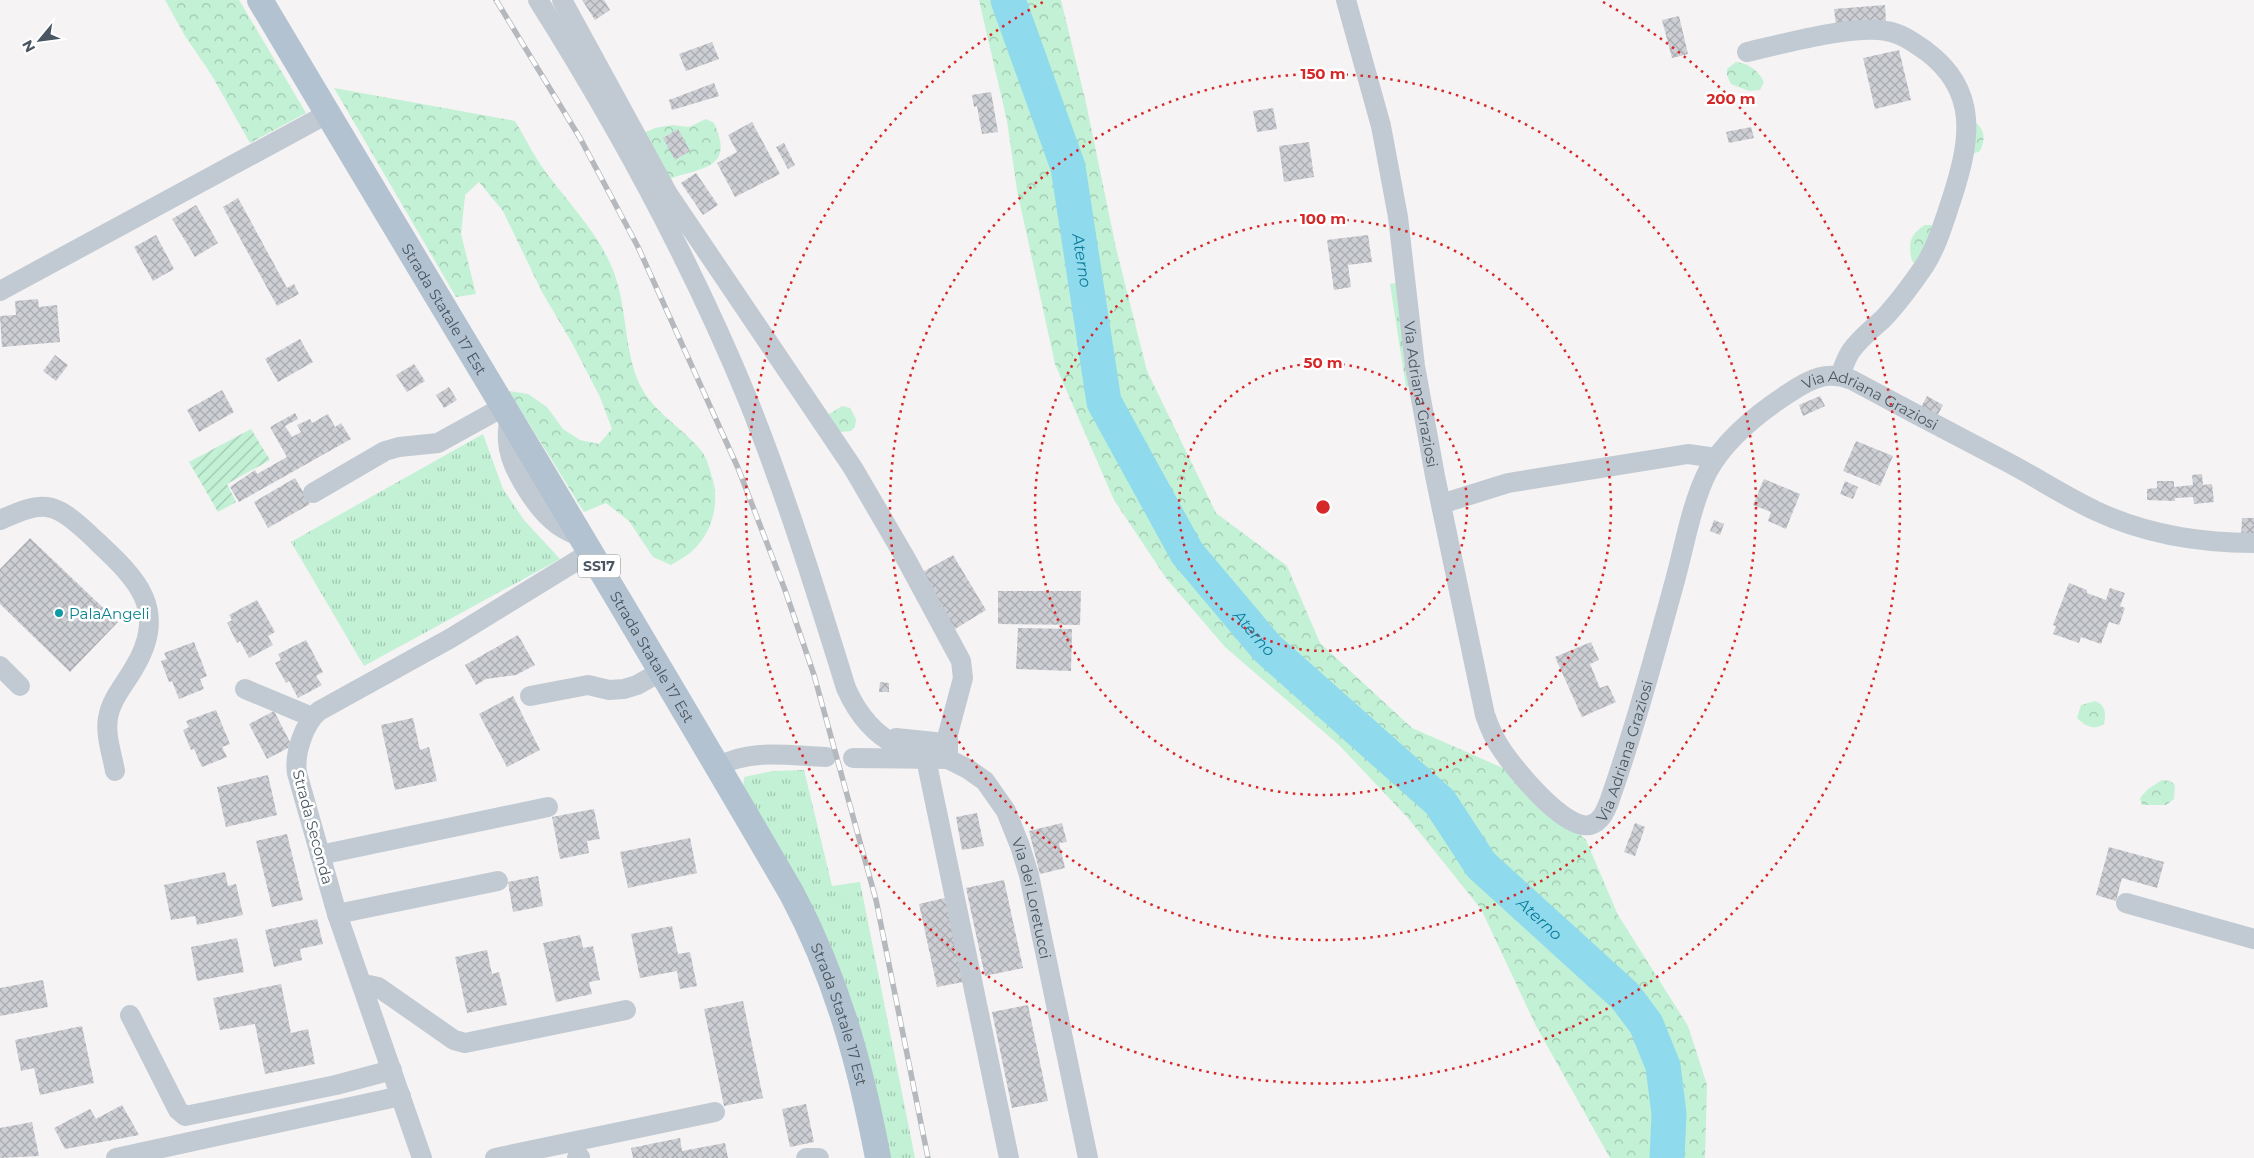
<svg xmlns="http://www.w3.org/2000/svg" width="2254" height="1158" font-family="Montserrat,sans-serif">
<defs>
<pattern id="grass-tufts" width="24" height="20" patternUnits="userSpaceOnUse" patternTransform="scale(1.25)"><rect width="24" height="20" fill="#c3f1d5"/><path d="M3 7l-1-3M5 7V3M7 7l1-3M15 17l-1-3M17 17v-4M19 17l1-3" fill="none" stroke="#a0c6b0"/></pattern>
<pattern id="forest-crowns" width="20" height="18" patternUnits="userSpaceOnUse" patternTransform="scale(1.25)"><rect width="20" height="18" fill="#c3f1d5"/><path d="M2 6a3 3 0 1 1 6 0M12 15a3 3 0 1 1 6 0" fill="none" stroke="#a0c6b0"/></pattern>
<pattern id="garden-furrows" width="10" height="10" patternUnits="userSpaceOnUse" patternTransform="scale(1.25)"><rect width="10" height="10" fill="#c3f1d5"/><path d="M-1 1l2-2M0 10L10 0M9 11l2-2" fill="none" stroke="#a0c6b0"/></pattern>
<pattern id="building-cross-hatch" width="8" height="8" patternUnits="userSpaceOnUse" patternTransform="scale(1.25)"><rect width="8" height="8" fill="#cdcfd5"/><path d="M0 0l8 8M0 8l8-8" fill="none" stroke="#a8abb0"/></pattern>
</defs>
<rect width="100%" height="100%" fill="#f5f3f3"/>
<path fill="url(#grass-tufts)" d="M 1400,282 L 1416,386 L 1406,387 L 1390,284 Z
M 483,434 L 503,489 L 524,520 L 560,559 L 364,666 L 291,542 Z
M 804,770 L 832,886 L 860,882 L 915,1158 L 885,1158 L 868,1073 L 743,797 L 744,777 L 773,771 Z"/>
<path fill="url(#forest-crowns)" d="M 165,0 L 239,0 L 306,113 L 250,143 L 211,74 L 185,36 Z
M 979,0 L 1061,0 L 1086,103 L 1116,248 L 1147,371 L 1216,513 L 1287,566 L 1320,643 L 1412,728 L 1512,772 L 1586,840 L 1618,915 L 1688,1026 L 1707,1085 L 1705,1158 L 1610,1158 L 1535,1024 L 1481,909 L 1408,818 L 1339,745 L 1225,647 L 1166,578 L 1114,500 L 1055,364 L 1017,190 L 1007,121 Z
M 1736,62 C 1748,63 1759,71 1764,82 L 1760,90 L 1749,91 L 1731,84 L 1727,75 L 1727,69 Z
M 334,88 L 515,121 C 527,141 537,162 551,179 C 573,208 599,235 613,270 C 628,307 623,351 641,387 C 656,415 685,429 703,453 C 707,459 709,467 711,474 C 721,501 713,534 690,553 C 685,557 677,561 671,565 L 653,557 L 629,521 L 606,503 L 584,512 L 509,391 L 528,394 L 547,407 L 563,429 L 580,440 L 599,444 L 612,429 L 600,397 L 572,343 L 542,292 L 503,211 L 479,182 L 465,195 L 461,234 L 476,294 L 456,297 Z
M 706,119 L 714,123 C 736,171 699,167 667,180 L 642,134 L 655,128 L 672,125 L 689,127 Z
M 1973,121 C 1985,128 1986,139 1980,151 L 1971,155 Z
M 1925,225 L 1940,225 L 1920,268 L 1912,261 C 1908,244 1909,235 1925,225 Z
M 842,406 L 850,408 L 856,419 L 855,427 L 851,431 L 840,432 L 826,416 Z
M 2095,701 C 2106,705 2106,714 2104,724 C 2093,731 2086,726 2077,718 L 2081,705 Z
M 2162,780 L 2170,781 L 2175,785 L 2174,799 L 2166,805 L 2142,805 L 2140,798 L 2148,789 Z"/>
<path fill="url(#garden-furrows)" d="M 251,429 L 270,460 L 227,484 L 236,502 L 218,512 L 189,462 Z"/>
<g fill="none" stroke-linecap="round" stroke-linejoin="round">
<path stroke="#90daee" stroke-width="35" id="s1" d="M 1008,0 L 1068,167 L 1104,402 L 1187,553 L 1267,648 L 1440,802 L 1481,865 L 1625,996 L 1646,1024 L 1663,1066 L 1669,1114 L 1667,1158"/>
</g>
<path fill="url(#building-cross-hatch)" d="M 582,0 L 604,0 L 610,10 L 595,20 Z
M 1885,5 L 1886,21 L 1836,26 L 1834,9 Z
M 1679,16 L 1688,54 L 1672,58 L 1662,20 Z
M 712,42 L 719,59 L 686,71 L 679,54 Z
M 1899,50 L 1911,100 L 1875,109 L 1863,58 Z
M 714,83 L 719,96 L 672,110 L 669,100 Z
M 991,92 L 998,132 L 982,134 L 977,106 L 974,107 L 972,95 Z
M 1273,108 L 1277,129 L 1257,132 L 1253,111 Z
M 752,122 L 780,174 L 735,197 L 717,163 L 737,152 L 728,135 Z
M 1751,127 L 1754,138 L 1729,143 L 1726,132 Z
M 678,129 L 690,151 L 675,160 L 663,138 Z
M 1309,142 L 1314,177 L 1284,182 L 1279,146 Z
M 784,143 L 795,165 L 788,169 L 776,147 Z
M 696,173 L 718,205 L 703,215 L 681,183 Z
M 238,198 L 287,288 L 294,284 L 299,294 L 277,306 L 223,207 Z
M 196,205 L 218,243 L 195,257 L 172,219 Z
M 156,235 L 174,269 L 153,281 L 134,247 Z
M 1368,235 L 1372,262 L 1348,265 L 1351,287 L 1334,290 L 1327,240 Z
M 38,299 L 39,307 L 57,305 L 60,342 L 2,347 L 0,316 L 16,315 L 15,301 Z
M 300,339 L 313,362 L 278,382 L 265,359 Z
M 55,355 L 68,365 L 56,381 L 43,371 Z
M 414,364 L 425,381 L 407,392 L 396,375 Z
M 449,387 L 457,400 L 444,408 L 436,395 Z
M 222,390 L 234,412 L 199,432 L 187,410 Z
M 1820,396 L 1825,406 L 1803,416 L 1799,405 Z
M 1927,396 L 1943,405 L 1935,420 L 1919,411 Z
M 295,413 L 298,419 L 285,426 L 292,437 L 301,432 L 297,425 L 310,419 L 312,423 L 328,414 L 335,427 L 341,423 L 351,439 L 239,502 L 230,487 L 255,470 L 257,474 L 287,457 L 270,427 Z
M 1856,441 L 1893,456 L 1880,486 L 1843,471 Z
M 2202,474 L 2203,485 L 2212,484 L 2214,502 L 2194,504 L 2193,497 L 2175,498 L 2175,501 L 2147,500 L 2147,489 L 2157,488 L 2157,481 L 2174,481 L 2174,487 L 2193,485 L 2192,475 Z
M 295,478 L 310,504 L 268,528 L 254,502 Z
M 1764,479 L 1800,494 L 1786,529 L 1768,521 L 1771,512 L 1753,505 Z
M 1845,481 L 1858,487 L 1853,499 L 1840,494 Z
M 2242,518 L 2254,518 L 2254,538 L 2241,538 Z
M 1714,520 L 1724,524 L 1720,535 L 1710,531 Z
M 30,538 L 118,622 L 70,672 L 0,604 L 0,569 Z
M 953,555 L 986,610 L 955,629 L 921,573 Z
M 2069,583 L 2087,590 L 2087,593 L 2106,600 L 2110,588 L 2125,593 L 2120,606 L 2125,608 L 2119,625 L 2109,622 L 2101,644 L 2081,637 L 2079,643 L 2053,634 L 2056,626 L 2053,625 Z
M 998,591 L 1081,591 L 1080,625 L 998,624 Z
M 257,600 L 275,632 L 268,636 L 273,645 L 249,658 L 240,641 L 237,643 L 227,623 L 232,620 L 229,615 Z
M 1018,628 L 1072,629 L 1071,671 L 1016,669 Z
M 518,635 L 535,665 L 516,675 L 486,679 L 476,685 L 465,665 Z
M 306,640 L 323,672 L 316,676 L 322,685 L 298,698 L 289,681 L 286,683 L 275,663 L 281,660 L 278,654 Z
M 194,642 L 207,676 L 200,679 L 204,689 L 179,699 L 172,681 L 169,682 L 161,661 L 167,659 L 164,653 Z
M 1591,642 L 1599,660 L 1590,664 L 1600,688 L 1608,685 L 1616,702 L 1582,717 L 1555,657 Z
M 880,682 L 889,683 L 889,692 L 879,692 Z
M 513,696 L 540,750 L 507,767 L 479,714 Z
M 216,710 L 230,744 L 222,747 L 227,757 L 202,767 L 194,749 L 191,750 L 183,730 L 189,727 L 186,721 Z
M 274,711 L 292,746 L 267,759 L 249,724 Z
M 413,718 L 420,750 L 429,747 L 437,781 L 395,790 L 381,725 Z
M 268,775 L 277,815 L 226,827 L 217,787 Z
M 594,809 L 600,839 L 587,841 L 589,853 L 560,859 L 552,817 Z
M 977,813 L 984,846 L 962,850 L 956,817 Z
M 1062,823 L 1067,842 L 1059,843 L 1065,868 L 1040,874 L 1029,831 Z
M 1635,823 L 1645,827 L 1635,856 L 1624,852 Z
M 287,834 L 303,900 L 272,907 L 256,841 Z
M 690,838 L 697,873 L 628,888 L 620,852 Z
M 2109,847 L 2164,862 L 2157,888 L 2122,878 L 2116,901 L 2096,895 Z
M 225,872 L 228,886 L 236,884 L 243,915 L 197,925 L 195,916 L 171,920 L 164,885 Z
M 538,876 L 543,906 L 513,912 L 508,882 Z
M 1004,880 L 1023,968 L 985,976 L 966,888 Z
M 945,898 L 963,982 L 937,987 L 919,904 Z
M 317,919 L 323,944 L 300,949 L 302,960 L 274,967 L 265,930 Z
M 672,926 L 678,954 L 690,952 L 697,986 L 680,989 L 677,971 L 640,978 L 631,934 Z
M 580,935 L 583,948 L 593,946 L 600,980 L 589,982 L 592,994 L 556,1002 L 543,943 Z
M 237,938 L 244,972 L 197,981 L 191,947 Z
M 487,950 L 492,974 L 499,972 L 507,1005 L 467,1013 L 455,957 Z
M 43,980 L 48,1007 L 0,1016 L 0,988 Z
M 281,984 L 291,1033 L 308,1029 L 315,1064 L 265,1074 L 255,1024 L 220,1030 L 213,998 Z
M 743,1001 L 763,1098 L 724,1106 L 704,1009 Z
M 1028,1005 L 1048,1101 L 1012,1108 L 992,1012 Z
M 82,1026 L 94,1083 L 40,1095 L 34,1068 L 21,1071 L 15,1040 Z
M 806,1104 L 814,1142 L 790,1147 L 782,1109 Z
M 122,1105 L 139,1135 L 65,1149 L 54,1128 L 90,1109 L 96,1119 Z
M 32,1122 L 39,1156 L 0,1158 L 0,1128 Z
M 680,1138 L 682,1151 L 725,1143 L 728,1158 L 633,1158 L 631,1148 Z"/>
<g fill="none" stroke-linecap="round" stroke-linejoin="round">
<g stroke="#c1cad2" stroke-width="20">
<path d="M 538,0 C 618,127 691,261 748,400 C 786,495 816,591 846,688 C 857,713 873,734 898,746 C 907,751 917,754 926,759 L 1009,1158"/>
<path d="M 562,0 L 668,194 L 853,468 L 906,559 L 961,661 L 963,678 L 948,734 L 948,759"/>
<path id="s2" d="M 1346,0 L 1381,126 L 1398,217 L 1415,366 L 1435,476 L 1485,715 C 1489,726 1493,737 1500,747 C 1512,766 1564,831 1590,825 C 1601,822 1605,812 1609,802 C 1634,731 1654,657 1674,584 C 1684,549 1691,504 1708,471 C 1726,438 1758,413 1789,393 C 1810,379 1827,370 1852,380 C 1904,408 1957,436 2009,463 C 2039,479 2066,497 2096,511 C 2145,534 2200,543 2254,543"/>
<path d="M 1747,52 C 1783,44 1851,25 1886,31 C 1901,33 1913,42 1926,51 C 1980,91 1970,142 1952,198 C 1944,221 1938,244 1925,265 C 1912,284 1898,303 1883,319 C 1872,329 1859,339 1851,351 C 1846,358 1843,368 1840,376"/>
<path d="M 0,291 L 327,114"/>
<path d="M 509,418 C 509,425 507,433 508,441 C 509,467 537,510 558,525 C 565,530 574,534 582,538"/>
<path d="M 313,493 L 385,451 L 399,447 L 438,443 L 503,407"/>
<path d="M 1441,504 L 1508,483 L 1688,454 L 1716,458"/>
<path d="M 0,520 C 43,501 52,500 88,533 C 131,574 172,605 134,668 C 125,684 111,699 108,718 C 105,735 112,754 115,771"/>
<path d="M 0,666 L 20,686"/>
<path d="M 245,689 L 312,717"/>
<path d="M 530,696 L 588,685 L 609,690 L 624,689 L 637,685 L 662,671"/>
<path d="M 896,738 L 935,742 L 948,759"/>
<path id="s3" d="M 853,758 L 948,759 L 968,769 L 985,781 L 1006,811 L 1020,846 L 1029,875 L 1088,1158"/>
<path d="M 718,767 C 749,748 791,756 826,757"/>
<path d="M 320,855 L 548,807"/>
<path d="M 2126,903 L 2254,939"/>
<path d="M 337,914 L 498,881"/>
<path d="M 363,987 L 369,985 L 378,987 L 454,1040 L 465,1043 L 626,1010"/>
<path d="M 130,1015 L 178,1110 L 185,1116 L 336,1085 L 392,1070"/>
<path d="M 116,1158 L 401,1096"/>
<path d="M 422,1158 L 337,914 L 297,773 C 294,754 304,723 319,711 L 451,638 L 591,552"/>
<path d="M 495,1158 L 715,1112"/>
<path d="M 577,1158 L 580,1157"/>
<path d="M 806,1158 L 819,1158"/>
</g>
<path stroke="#b3c2d1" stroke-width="26" id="s4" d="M 260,0 C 437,298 618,594 792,894 C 837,979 860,1063 878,1158"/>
<defs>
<path id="rail" d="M 496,0 L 580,138 L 638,247 L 738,468 L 785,590 L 814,675 L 876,900 L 928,1158"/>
</defs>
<use href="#rail" stroke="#b5b8bd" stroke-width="5.5"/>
<use href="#rail" stroke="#fff" stroke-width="4" stroke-dasharray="11" stroke-linecap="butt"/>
</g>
<g fill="none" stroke="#d62828" stroke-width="2.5" stroke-dasharray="2.5 5">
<circle cx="1323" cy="507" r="144"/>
<circle cx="1323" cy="507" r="288"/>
<circle cx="1323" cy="507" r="433"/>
<path d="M1603 2A577 577 0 1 1 1043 2"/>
</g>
<circle fill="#0f9aa8" stroke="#fff" stroke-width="2" cx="59" cy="613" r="5"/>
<g text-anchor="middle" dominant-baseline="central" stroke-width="5" stroke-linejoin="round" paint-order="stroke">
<rect fill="#fff" stroke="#808990" stroke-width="1" x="578" y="554.5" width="42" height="23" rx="4"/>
<g font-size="14" font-weight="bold" fill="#4a5661">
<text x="599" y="566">SS17</text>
</g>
<g font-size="15" fill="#4a5661" stroke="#fff">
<text stroke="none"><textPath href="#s4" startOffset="360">Strada Statale 17 Est</textPath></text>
<text stroke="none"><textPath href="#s2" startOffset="402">Via Adriana Graziosi</textPath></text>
<text stroke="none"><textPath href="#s2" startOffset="1468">Via Adriana Graziosi</textPath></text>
<text stroke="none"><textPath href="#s4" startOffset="765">Strada Statale 17 Est</textPath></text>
<text stroke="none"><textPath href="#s2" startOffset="972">Via Adriana Graziosi</textPath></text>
<text transform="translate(313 827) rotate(75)">Strada Seconda</text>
<text stroke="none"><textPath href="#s3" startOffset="266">Via dei Loretucci</textPath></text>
<text stroke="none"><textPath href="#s4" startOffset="1170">Strada Statale 17 Est</textPath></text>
</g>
<g font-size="15" fill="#0d838f" stroke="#fff" text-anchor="start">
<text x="69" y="613">PalaAngeli</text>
</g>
<g font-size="16" font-style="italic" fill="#0c7c9b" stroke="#fff">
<text stroke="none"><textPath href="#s1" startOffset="272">Aterno</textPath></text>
<text stroke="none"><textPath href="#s1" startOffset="692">Aterno</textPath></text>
<text stroke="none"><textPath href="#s1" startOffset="1098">Aterno</textPath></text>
</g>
</g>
<circle cx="1323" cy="507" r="8" fill="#d62828" stroke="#fff" stroke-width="2.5"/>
<g font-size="15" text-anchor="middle" font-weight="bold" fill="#d62828" stroke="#fff" stroke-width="5" stroke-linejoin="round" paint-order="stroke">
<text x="1323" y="79">150 m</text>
<text x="1731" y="104">200 m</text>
<text x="1323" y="224">100 m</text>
<text x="1323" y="368">50 m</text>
</g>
<g transform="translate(40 40) rotate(241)" stroke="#ffffff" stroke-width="4" paint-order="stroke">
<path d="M0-4L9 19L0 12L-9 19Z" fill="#4a5661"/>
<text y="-8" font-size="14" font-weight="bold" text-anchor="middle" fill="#4a5661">N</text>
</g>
</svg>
